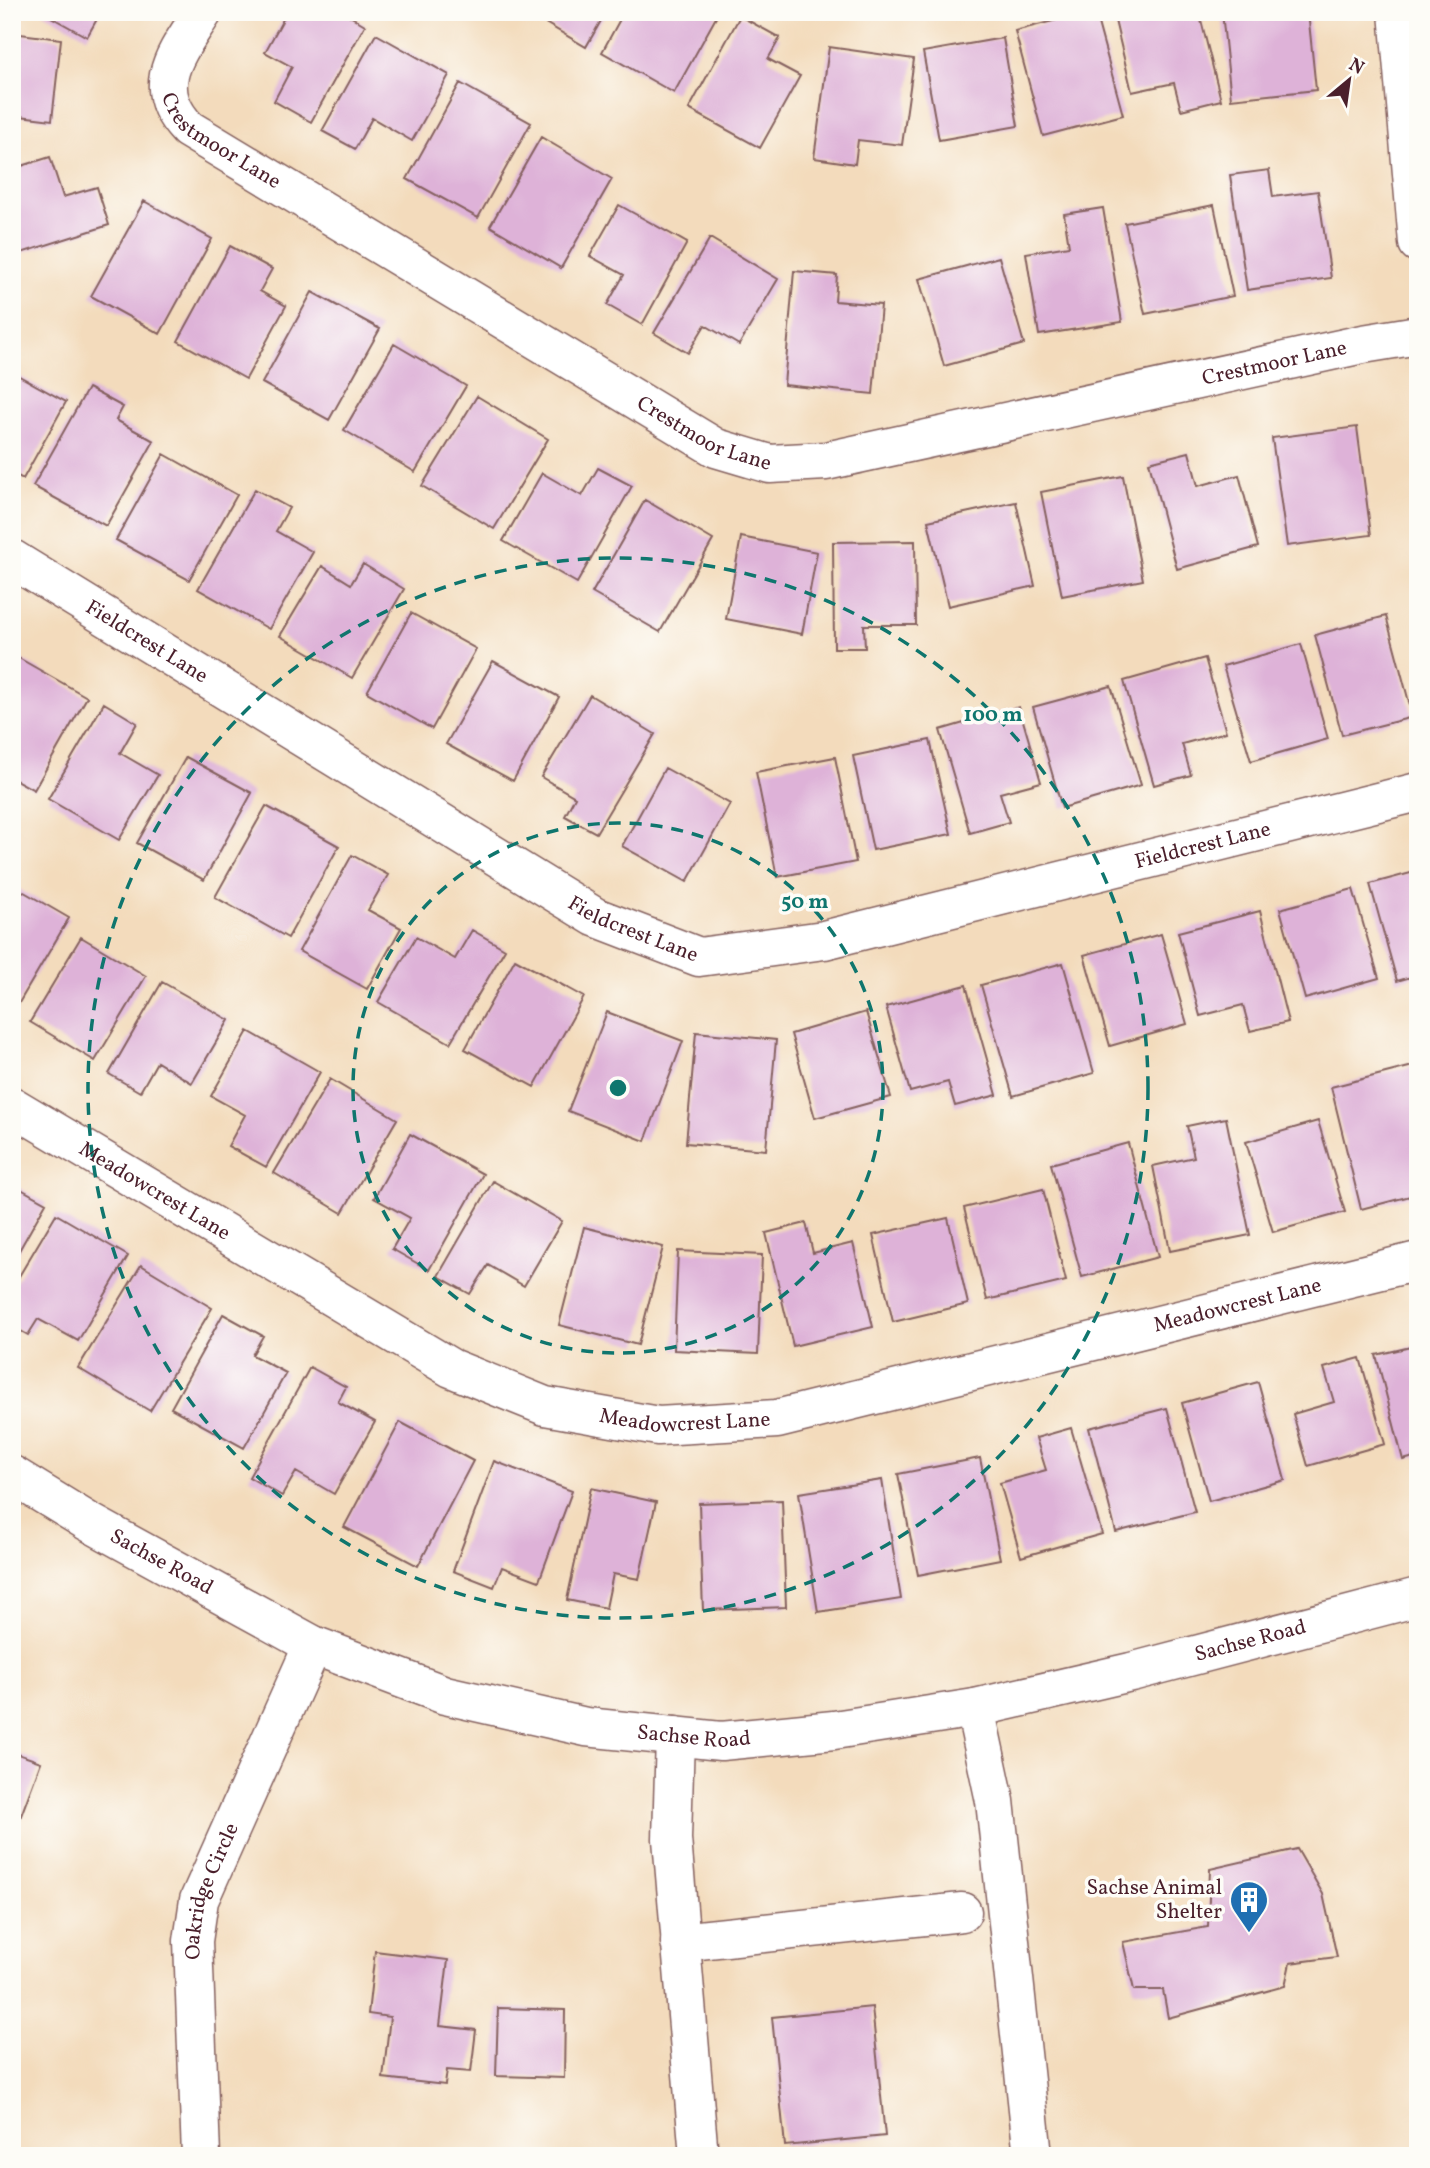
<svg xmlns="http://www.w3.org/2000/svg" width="1430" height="2168" font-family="Vollkorn,serif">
<rect width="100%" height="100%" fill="#fdfcf7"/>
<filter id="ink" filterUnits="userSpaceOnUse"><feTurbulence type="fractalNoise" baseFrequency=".0143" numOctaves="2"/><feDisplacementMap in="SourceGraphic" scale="14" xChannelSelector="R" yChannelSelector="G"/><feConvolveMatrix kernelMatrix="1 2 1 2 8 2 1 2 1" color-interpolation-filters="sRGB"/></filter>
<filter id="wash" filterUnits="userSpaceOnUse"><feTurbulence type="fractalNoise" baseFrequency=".00686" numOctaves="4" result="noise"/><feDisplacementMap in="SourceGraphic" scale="28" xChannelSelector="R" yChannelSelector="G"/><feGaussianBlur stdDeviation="1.57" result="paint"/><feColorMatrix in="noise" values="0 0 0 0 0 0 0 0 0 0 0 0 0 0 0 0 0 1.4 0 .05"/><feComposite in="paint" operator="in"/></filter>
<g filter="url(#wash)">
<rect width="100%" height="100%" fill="#f3dbbc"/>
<g id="blocks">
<path fill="#deb2d8" d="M 42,12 L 101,12 L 87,37 Z
M 287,12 L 343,12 L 365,25 L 311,122 L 274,101 L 292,67 L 265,52 Z
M 527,12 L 606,12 L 586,47 Z
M 624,12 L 719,12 L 674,93 L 602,52 Z
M 1087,12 L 1095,12 L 1123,115 L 1043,136 L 1015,31 Z
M 1113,12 L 1199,12 L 1221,100 L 1181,110 L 1174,83 L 1132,92 Z
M 1222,12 L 1308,12 L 1316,90 L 1231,99 Z
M 740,16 L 780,38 L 768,59 L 800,76 L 760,148 L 689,109 Z
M 12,33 L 61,39 L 52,120 L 12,115 Z
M 376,34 L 449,75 L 412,141 L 372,118 L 355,149 L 322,131 Z
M 1003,38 L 1018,126 L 939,140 L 923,52 Z
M 829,47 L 914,59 L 902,145 L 858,140 L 855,164 L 814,158 Z
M 460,83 L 531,123 L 478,218 L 407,179 Z
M 541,137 L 612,179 L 561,268 L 490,226 Z
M 50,157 L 63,197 L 97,187 L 109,225 L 12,256 L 12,169 Z
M 1269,170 L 1273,197 L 1318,191 L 1331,278 L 1247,290 L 1230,175 Z
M 144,201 L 212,239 L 160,334 L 91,296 Z
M 619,205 L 687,243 L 642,325 L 607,305 L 624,275 L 590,256 Z
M 1214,205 L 1233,296 L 1145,314 L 1125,223 Z
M 1103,208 L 1122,322 L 1039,335 L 1026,253 L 1069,246 L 1064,214 Z
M 710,238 L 778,279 L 739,345 L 705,325 L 688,353 L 654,333 Z
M 230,246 L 272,269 L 260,291 L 286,306 L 246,379 L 178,341 Z
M 999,257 L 1024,344 L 944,366 L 919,279 Z
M 794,271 L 837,275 L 835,301 L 881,305 L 873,394 L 784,385 Z
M 312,292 L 380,329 L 329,420 L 262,383 Z
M 394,344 L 466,386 L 415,472 L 344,430 Z
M 12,372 L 66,402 L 23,479 L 12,473 Z
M 88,388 L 123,407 L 116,420 L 154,441 L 106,526 L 33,486 Z
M 477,396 L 548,439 L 494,529 L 422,486 Z
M 1357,427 L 1371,535 L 1287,546 L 1272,438 Z
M 1189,452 L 1198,486 L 1239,475 L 1258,547 L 1177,569 L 1149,462 Z
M 164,454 L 237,495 L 189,580 L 116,540 Z
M 598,468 L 632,486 L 577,583 L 503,541 L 542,473 L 582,496 Z
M 1123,476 L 1143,580 L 1062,596 L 1041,492 Z
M 255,489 L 289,508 L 276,531 L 313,552 L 269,629 L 198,589 Z
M 645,500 L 713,540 L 660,632 L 592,593 Z
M 1016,502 L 1035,586 L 948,606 L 928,521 Z
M 741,537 L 817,552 L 802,634 L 726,619 Z
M 915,541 L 916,625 L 864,625 L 865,648 L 834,648 L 833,542 Z
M 363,564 L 404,589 L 352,678 L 280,636 L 322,566 L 351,584 Z
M 411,613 L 476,649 L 432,729 L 367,692 Z
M 1386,616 L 1413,717 L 1342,735 L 1315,635 Z
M 1301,644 L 1328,739 L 1251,761 L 1223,666 Z
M 17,657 L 87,697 L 34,790 L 12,778 L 12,666 Z
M 1205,658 L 1226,732 L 1182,744 L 1191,775 L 1154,785 L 1124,681 Z
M 493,661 L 559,697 L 513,781 L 446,744 Z
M 1111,686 L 1141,785 L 1062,808 L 1033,707 Z
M 590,695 L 655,734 L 596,833 L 565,816 L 575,797 L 541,777 Z
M 104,703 L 137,723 L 120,753 L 158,775 L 119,840 L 48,799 Z
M 1019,707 L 1041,782 L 1000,793 L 1009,822 L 970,833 L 940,730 Z
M 930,740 L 951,834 L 873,850 L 853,756 Z
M 186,757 L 252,793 L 204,880 L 137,843 Z
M 835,757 L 856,862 L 777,877 L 756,772 Z
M 665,768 L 730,804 L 687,882 L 622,846 Z
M 266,806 L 339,846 L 288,938 L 215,897 Z
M 352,855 L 388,875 L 368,910 L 401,928 L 367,989 L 299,951 Z
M 1418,871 L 1418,975 L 1397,981 L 1370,884 Z
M 12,885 L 69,918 L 16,1008 L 12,1006 Z
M 1353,889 L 1379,978 L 1305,999 L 1280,909 Z
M 1260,911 L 1288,1022 L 1250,1031 L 1243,1005 L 1200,1016 L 1178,932 Z
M 472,930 L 505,949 L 450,1043 L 378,1002 L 416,937 L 455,959 Z
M 1161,934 L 1187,1024 L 1110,1046 L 1084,955 Z
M 81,937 L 146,976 L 95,1061 L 30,1022 Z
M 515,959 L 584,997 L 534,1087 L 465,1049 Z
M 1063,963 L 1094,1073 L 1013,1096 L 981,985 Z
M 162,982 L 229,1020 L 192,1083 L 157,1062 L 140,1092 L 109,1074 Z
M 966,985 L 997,1095 L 955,1106 L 948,1082 L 910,1092 L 886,1007 Z
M 607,1012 L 683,1041 L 645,1141 L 568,1111 Z
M 866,1012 L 891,1097 L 815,1118 L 791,1034 Z
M 248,1031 L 320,1072 L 266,1167 L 228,1146 L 245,1115 L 211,1096 Z
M 696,1032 L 776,1040 L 766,1150 L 686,1143 Z
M 1413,1066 L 1418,1087 L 1418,1194 L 1361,1209 L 1331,1087 Z
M 330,1079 L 397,1119 L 342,1213 L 274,1173 Z
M 1226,1118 L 1250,1235 L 1170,1251 L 1153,1166 L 1194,1157 L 1187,1126 Z
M 1318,1121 L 1345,1212 L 1273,1232 L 1246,1142 Z
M 410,1134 L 483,1174 L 429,1270 L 392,1249 L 410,1218 L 374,1198 Z
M 1128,1143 L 1158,1257 L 1082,1277 L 1051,1164 Z
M 493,1181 L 562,1221 L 524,1286 L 488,1265 L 470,1294 L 438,1276 Z
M 12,1184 L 46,1203 L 12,1263 Z
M 1043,1189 L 1066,1281 L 987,1300 L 964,1208 Z
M 56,1214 L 128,1256 L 78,1341 L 38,1319 L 28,1335 L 12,1326 L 12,1288 Z
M 948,1218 L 968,1304 L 893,1322 L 873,1235 Z
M 806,1223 L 813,1253 L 853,1243 L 873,1327 L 793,1346 L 766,1233 Z
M 584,1227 L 663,1247 L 638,1345 L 559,1325 Z
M 678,1251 L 762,1255 L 758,1354 L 674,1350 Z
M 141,1265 L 212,1308 L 150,1411 L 78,1368 Z
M 223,1314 L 263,1336 L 252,1355 L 286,1373 L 244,1448 L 171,1408 Z
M 1415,1346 L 1418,1358 L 1418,1456 L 1403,1460 L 1376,1355 Z
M 1360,1358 L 1385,1444 L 1308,1466 L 1293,1414 L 1334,1402 L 1324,1368 Z
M 310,1367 L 346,1387 L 338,1402 L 375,1422 L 334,1494 L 296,1472 L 282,1496 L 249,1477 Z
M 1258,1382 L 1285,1480 L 1209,1501 L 1182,1403 Z
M 1167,1408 L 1195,1512 L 1116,1532 L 1089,1428 Z
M 400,1422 L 473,1461 L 418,1566 L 344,1527 Z
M 1071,1428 L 1102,1534 L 1021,1557 L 1000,1483 L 1046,1470 L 1036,1438 Z
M 980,1458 L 1000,1559 L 918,1575 L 898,1474 Z
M 494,1461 L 572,1491 L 539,1581 L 502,1567 L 494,1587 L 453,1571 Z
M 882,1480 L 901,1599 L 818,1612 L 799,1493 Z
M 591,1488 L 656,1502 L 639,1579 L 613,1574 L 606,1608 L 567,1600 Z
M 782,1500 L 786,1607 L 703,1610 L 699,1503 Z
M 12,1752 L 41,1762 L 13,1837 L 12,1837 Z
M 1297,1849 L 1323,1894 L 1337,1957 L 1290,1963 L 1285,1986 L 1168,2018 L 1163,1990 L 1134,1990 L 1123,1942 L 1208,1927 L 1210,1869 Z
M 375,1951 L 448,1960 L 440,2026 L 476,2030 L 471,2072 L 447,2070 L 445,2085 L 383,2078 L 390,2017 L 368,2014 Z
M 872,2007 L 885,2136 L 785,2146 L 772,2017 Z
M 498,2008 L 565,2010 L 564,2078 L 496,2076 Z"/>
</g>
</g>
<g filter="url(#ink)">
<use href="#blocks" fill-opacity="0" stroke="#85615e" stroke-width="2"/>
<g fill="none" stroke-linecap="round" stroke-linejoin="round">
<defs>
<g id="minor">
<path id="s1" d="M 203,12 C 177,53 147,86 188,129 L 716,448 L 770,464 L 826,461 L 1363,344 L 1418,335"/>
<path d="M 1398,12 L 1418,243"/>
<path id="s2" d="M 12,559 L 595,917 L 699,957 L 824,940 L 1418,792"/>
<path id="s3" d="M 12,1106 L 451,1368 L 545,1406 L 658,1426 L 777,1419 L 1418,1261"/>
<path d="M 975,1708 L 995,1801 L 1033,2156"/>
<path d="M 675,1736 L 672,1839 L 699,2156"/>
<path d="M 680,1942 L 962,1912"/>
<path id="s4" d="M 201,2156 L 193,1941 L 199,1900 L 313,1645"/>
</g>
<g id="major">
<path id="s5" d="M 12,1475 L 87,1521 L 313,1645 L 445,1695 L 586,1727 L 721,1741 L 834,1730 L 975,1708 L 1131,1672 L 1418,1597"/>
</g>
</defs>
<use href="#minor" stroke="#85615e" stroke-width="41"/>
<use href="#major" stroke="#85615e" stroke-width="41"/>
<use href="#minor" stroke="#fff" stroke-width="38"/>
<use href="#major" stroke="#fff" stroke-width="38"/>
</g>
</g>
<g fill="none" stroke="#0f766e" stroke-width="3.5" stroke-dasharray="12 9">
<circle cx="618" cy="1088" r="265"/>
<circle cx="618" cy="1088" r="530"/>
</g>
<defs>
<symbol id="building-pin" viewBox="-11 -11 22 30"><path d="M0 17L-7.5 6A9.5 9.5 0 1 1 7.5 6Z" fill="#1f6fb2" stroke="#fdfcf7"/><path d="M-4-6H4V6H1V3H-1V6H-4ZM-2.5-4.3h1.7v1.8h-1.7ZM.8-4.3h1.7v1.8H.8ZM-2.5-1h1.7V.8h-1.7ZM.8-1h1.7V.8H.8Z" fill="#fff"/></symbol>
</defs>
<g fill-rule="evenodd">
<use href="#building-pin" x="1227" y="1878" width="44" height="60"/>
</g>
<g text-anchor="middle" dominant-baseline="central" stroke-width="7" stroke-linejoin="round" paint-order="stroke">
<g font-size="21" fill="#4a1f2b" stroke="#fdfcf7">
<text stroke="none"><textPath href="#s1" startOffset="164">Crestmoor Lane</textPath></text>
<text stroke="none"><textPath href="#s1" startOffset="1320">Crestmoor Lane</textPath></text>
<text stroke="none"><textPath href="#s1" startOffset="732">Crestmoor Lane</textPath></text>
<text stroke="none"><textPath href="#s2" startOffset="158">Fieldcrest Lane</textPath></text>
<text stroke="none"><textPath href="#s2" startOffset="1312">Fieldcrest Lane</textPath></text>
<text stroke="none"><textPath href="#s2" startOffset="724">Fieldcrest Lane</textPath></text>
<text stroke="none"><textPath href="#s3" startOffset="166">Meadowcrest Lane</textPath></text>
<text stroke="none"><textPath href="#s3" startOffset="1321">Meadowcrest Lane</textPath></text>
<text stroke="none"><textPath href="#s3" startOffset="754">Meadowcrest Lane</textPath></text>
<text stroke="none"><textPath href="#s5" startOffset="173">Sachse Road</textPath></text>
<text stroke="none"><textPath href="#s5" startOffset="1307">Sachse Road</textPath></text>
<text stroke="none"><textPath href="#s5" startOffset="740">Sachse Road</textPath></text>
<text stroke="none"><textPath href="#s4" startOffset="268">Oakridge Circle</textPath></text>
</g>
<g font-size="21" fill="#4a1f2b" stroke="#fdfcf7" text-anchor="end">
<text x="1222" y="1888">Sachse Animal<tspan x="1222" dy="24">Shelter</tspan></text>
</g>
</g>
<circle cx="618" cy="1088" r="10" fill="#0f766e" stroke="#fdfcf7" stroke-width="3.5"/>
<g font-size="21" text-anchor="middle" font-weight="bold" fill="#0f766e" stroke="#fdfcf7" stroke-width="7" stroke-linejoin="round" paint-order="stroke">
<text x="993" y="721">100 m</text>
<text x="805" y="908">50 m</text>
</g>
<rect width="1430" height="2168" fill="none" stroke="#fdfcf7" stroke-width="42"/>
<g transform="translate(1349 80) rotate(29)" stroke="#fdfcf7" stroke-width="5" paint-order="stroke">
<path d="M0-5L12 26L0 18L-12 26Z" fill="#4a1f2b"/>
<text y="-10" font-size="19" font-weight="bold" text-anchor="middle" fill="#4a1f2b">N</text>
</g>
</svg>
